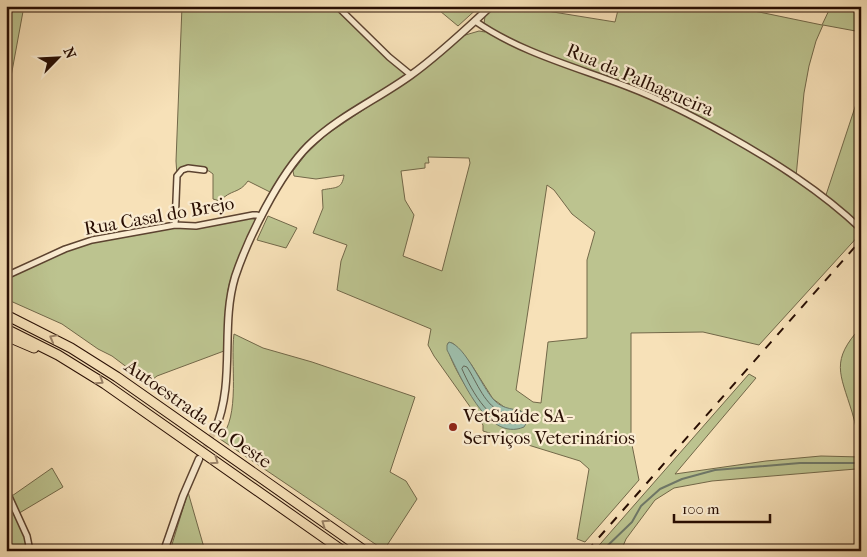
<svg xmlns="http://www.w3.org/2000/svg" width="867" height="557" font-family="'IM FELL French Canon',serif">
<rect width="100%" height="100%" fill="#f7e1b8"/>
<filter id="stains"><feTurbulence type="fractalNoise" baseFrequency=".004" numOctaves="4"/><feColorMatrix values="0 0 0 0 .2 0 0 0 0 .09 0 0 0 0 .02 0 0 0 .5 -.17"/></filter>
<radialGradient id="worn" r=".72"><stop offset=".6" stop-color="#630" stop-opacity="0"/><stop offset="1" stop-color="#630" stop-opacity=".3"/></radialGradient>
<path fill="#bcc38f" stroke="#726849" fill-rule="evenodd" d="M 6,6 L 24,6 L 6,104 Z
M 182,6 L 341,6 L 339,8 L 410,73 L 343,116 L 309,140 L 298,152 L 272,193 L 248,181 C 239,194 231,189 220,201 L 213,199 L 213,174 L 209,171 L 188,168 L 177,176 L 176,161 Z
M 434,6 L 480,6 L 458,26 Z
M 497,6 L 516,6 L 615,22 L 619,6 L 730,6 L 822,25 L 831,6 L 861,6 L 861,32 L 823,25 L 816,41 L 809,66 L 804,93 L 796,177 L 825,198 L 861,89 L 861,233 L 759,345 L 703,332 L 631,333 L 631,440 L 639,480 L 585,542 L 577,539 L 589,469 L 580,461 L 483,431 L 483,425 L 434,356 L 428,345 L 431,329 L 337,290 L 341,261 L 347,245 L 313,233 L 323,208 L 322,190 C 335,187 342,190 344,175 L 316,179 L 294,176 L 293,171 L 306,154 L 326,135 L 387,94 L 462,36 L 479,31 L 485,32 L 488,28 L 484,24 L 485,16 ZM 428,157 L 469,158 L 470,163 L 442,271 L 403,256 L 414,215 L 405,200 L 401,171 L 425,168 L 425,163 L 429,163 ZM 547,185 L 554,190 L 572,214 L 595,232 L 587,260 L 587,338 L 548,342 L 541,403 L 533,402 L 516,390 ZM 448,343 L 452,343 L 455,345 L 471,364 L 493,399 L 507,409 L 521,411 L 484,413 C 475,402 444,355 448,343 Z
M 268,216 L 297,228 L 286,248 L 257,240 Z
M 247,218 L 254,219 L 256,222 L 231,278 L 228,290 L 224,351 L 157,376 L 148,383 L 112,356 L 98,349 L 62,324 L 6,299 L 6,276 L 92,240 L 145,230 Z
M 861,327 L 861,450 C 858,438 856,425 852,412 C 840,373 830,361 861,327 Z
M 234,334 L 263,348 L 312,362 L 415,397 L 390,472 L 406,481 L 417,499 L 384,550 L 220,439 C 241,416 230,363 234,334 Z
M 749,374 L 756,378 L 675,474 L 766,461 L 821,456 L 861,457 L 861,509 L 856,469 L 712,481 L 674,488 L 655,500 L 626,539 L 621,551 L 594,551 Z
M 52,468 L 63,487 L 16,515 L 30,551 L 6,551 L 6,490 L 9,498 Z
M 188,492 L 205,551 L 170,551 Z"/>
<path fill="#9ebeab" stroke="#6f7868" d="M 449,342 C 466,346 482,388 494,400 C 504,411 515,407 526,414 L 527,422 L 524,427 C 486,443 460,374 447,350 L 447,345 Z"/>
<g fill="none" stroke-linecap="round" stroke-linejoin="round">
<path stroke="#636657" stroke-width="1" d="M 464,366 L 467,367 C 477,382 485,407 504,413 C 509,415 515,415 520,416 L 521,423 C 492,429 472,392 462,369 Z"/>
<path stroke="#6f7868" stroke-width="2" d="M 602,551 L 632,522 L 641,506 L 660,489 L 682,479 L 715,470 L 800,463 L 861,463"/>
<path stroke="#d8c19d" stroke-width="6" stroke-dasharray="6 3" stroke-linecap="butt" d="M 201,455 L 215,430"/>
<defs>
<path id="minor" d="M 337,6 L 389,57 L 411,75
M 475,21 C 521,53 576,67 628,87 C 662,100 695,117 727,135 C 775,162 821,191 861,229
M 175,225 L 177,176 L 182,170 L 188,168 L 204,170
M 6,276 L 65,249 L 92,240 L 175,225 L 196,226 L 253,215 L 257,215 L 261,217
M 6,490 L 27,536 L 30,551"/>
<path id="tertiary" d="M 215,430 C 236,381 220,327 235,277 C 248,238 279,175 308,146 C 337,117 378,99 411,75 C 439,55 465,30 491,6
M 164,551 L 183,496 L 199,459"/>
<path id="motorway" d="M 6,315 L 71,348 L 117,377 L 365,551
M 6,329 L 58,355 L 105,384 L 343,551
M 6,336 L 34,348"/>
</defs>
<use href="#minor" stroke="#5c4330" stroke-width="8"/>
<use href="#tertiary" stroke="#5c4330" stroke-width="9"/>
<use href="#motorway" stroke="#280e03" stroke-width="11"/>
<use href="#minor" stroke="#faecd1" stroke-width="5"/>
<use href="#tertiary" stroke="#faecd1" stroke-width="6"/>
<use href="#motorway" stroke="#f7e1b8" stroke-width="9"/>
<path stroke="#280e03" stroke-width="2" stroke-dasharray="9 9" stroke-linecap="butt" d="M 587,551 L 861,240"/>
</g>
<defs><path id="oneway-chevron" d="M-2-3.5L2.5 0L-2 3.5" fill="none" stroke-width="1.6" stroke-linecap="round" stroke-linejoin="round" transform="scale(1.25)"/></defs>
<g stroke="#9a8267">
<use href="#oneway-chevron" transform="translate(53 338) rotate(-151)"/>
<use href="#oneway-chevron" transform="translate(100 381) rotate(33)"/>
<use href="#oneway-chevron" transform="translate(215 461) rotate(35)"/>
<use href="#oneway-chevron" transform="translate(325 523) rotate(-145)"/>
</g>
<circle fill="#8f2418" stroke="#faecd1" stroke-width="2" cx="453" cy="427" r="5"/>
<g text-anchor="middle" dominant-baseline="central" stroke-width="4.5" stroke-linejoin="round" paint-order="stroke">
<g font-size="19" fill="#280e03" stroke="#faecd1">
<text transform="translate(640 80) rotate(23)">Rua da Palhagueira</text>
<text transform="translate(159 216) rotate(-10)">Rua Casal do Brejo</text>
<text transform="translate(198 414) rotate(35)">Autoestrada do Oeste</text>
</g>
<g font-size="19" fill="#280e03" stroke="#faecd1" text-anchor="start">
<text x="463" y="416">VetSaúde SA-<tspan x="463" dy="22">Serviços Veterinários</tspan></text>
</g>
</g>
<rect width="867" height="557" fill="none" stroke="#f7e1b8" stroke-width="25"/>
<rect x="8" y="8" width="852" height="542" fill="none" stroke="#280e03" stroke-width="2.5"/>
<rect x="12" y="12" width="842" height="532" fill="none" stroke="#280e03"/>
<g transform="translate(58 58) rotate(66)" stroke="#faecd1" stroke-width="4" paint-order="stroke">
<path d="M0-4L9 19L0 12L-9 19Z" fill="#280e03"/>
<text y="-8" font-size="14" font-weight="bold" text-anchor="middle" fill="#280e03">N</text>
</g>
<path d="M674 514v8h96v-8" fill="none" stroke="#280e03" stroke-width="2.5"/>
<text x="682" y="514" font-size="15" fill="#280e03" stroke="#faecd1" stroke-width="4" paint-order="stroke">100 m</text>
<rect width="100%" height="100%" filter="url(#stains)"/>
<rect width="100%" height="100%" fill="url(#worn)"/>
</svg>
